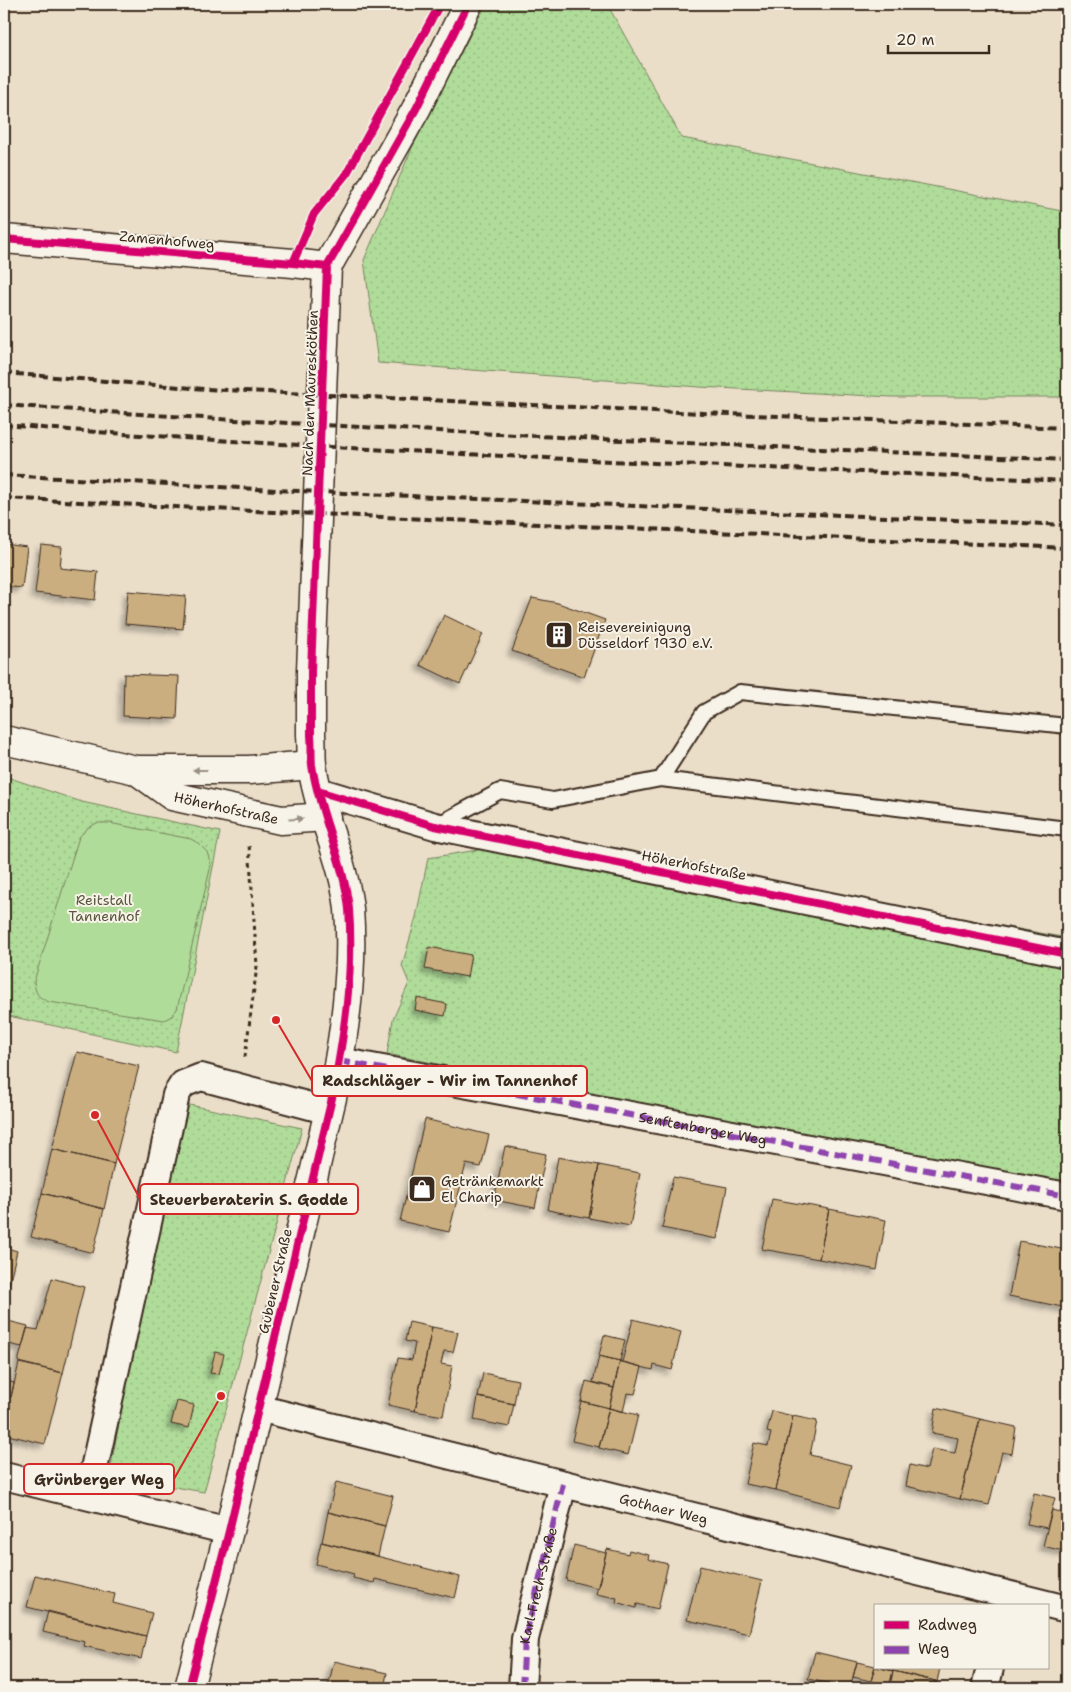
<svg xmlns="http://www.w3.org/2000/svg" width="1071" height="1692" font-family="'Shantell Sans',sans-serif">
<defs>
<pattern id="green-dots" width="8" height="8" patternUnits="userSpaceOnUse" patternTransform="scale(1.25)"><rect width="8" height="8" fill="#b0dc9a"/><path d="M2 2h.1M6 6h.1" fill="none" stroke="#98bd84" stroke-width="1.8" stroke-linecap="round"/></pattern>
<filter id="shadow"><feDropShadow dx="-4.5" dy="4.5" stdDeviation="2.5" flood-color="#0004"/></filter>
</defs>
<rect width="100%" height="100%" fill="#eadec9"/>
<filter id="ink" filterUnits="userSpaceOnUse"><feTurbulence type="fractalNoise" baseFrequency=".02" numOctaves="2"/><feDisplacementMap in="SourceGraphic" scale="10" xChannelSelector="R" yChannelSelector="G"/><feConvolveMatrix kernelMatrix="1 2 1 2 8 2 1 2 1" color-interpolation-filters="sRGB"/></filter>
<g filter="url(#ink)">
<path fill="url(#green-dots)" stroke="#76835c" d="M 486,4 L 607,4 L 682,138 L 1067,212 L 1067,397 L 892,397 L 699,387 L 378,363 L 364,260 L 412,148 Z
M 4,776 L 82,802 L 220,832 L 176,1052 L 4,1015 Z
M 540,840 L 1067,938 L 1067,1182 L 933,1161 L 387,1054 L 393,1019 L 409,983 L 402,966 L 416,917 L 428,858 Z
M 180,1103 L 302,1128 L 204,1492 L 109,1476 Z"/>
<path fill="#b0dc9a" stroke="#76835c" d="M 97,823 L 109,823 L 191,839 L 198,843 L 207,852 L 211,865 L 177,1009 L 172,1016 L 164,1020 L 49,1002 C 38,998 35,993 34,981 L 79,837 L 89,827 Z"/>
<path fill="#caae80" stroke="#3b2a1e" filter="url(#shadow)" d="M 4,544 L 27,547 L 22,588 L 4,586 Z
M 41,545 L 62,547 L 60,568 L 98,572 L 95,600 L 35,593 Z
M 128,591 L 186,596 L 183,629 L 125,624 Z
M 532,598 L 558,603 L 605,620 L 584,677 L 512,651 Z
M 444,615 L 483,634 L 460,684 L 420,665 Z
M 124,674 L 179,676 L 177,719 L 123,716 Z
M 429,947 L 471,955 L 467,977 L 425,969 Z
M 417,998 L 447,1004 L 445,1016 L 415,1010 Z
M 77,1052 L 139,1066 L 114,1164 L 52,1149 Z
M 425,1119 L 489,1135 L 481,1167 L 466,1164 L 449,1232 L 400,1221 Z
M 505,1146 L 546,1154 L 535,1208 L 494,1200 Z
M 52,1149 L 114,1164 L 104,1209 L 42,1193 Z
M 558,1157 L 599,1165 L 589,1218 L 548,1210 Z
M 599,1165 L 640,1173 L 630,1226 L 589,1218 Z
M 673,1177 L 727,1187 L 717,1239 L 662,1228 Z
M 42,1193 L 104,1209 L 93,1253 L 31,1237 Z
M 772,1199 L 829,1209 L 819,1259 L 762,1249 Z
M 829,1209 L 886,1220 L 877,1270 L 819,1259 Z
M 1019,1241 L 1067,1250 L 1067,1308 L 1009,1296 Z
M 4,1247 L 17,1251 L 4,1305 Z
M 52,1278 L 84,1287 L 63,1373 L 18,1362 L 27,1328 L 38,1330 Z
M 633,1319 L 681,1332 L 672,1370 L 654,1365 L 653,1370 L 622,1362 Z
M 4,1320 L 28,1326 L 22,1347 L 4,1343 Z
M 409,1322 L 432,1327 L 415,1411 L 388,1405 L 398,1358 L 412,1360 L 415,1343 L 405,1341 Z
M 432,1327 L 458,1332 L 453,1352 L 444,1351 L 441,1364 L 452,1366 L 443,1416 L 415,1411 Z
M 604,1335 L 625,1340 L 620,1361 L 599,1356 Z
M 215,1352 L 224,1354 L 219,1374 L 210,1373 Z
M 599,1356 L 620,1361 L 614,1388 L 593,1382 Z
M 620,1361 L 642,1367 L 635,1394 L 627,1393 L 623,1412 L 609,1408 Z
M 19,1363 L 63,1373 L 45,1444 L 4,1434 L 5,1395 L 11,1397 Z
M 483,1373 L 518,1380 L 514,1404 L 478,1397 Z
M 4,1380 L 14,1383 L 11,1397 L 5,1395 L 4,1397 Z
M 586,1381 L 614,1388 L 609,1408 L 581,1401 Z
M 478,1397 L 514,1404 L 509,1427 L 474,1420 Z
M 177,1401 L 194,1405 L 189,1428 L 171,1424 Z
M 581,1401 L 609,1408 L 599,1447 L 572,1441 Z
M 609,1408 L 638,1415 L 628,1455 L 599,1448 Z
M 936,1408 L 980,1419 L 960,1499 L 906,1486 L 910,1465 L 927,1469 L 932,1449 L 955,1453 L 958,1438 L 932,1433 Z
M 772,1411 L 793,1416 L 776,1490 L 745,1484 L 754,1443 L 768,1446 L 771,1433 L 767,1432 Z
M 793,1416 L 817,1421 L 810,1455 L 851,1465 L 840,1507 L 776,1490 Z
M 980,1419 L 1016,1427 L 1012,1454 L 1002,1452 L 989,1505 L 960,1499 Z
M 336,1482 L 393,1496 L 385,1526 L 328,1512 Z
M 1034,1493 L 1055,1498 L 1047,1528 L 1027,1524 Z
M 1052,1510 L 1067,1514 L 1067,1552 L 1043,1546 Z
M 328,1512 L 385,1526 L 378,1556 L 322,1542 Z
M 321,1542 L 460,1577 L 455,1598 L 375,1579 L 374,1583 L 353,1578 L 354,1574 L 316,1564 Z
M 574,1545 L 606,1553 L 598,1588 L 566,1580 Z
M 607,1549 L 628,1554 L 629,1550 L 649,1555 L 648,1559 L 668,1564 L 658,1609 L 637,1604 L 636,1608 L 616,1602 L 617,1598 L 596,1594 Z
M 700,1566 L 762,1581 L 749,1634 L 687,1620 Z
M 35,1575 L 115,1594 L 113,1603 L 152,1613 L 146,1636 L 27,1607 Z
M 48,1611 L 146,1636 L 141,1659 L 84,1646 L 85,1642 L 43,1632 Z
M 815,1652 L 857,1662 L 850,1688 L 808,1679 Z
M 334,1661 L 387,1673 L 384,1688 L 328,1688 Z
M 857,1662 L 875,1666 L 871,1681 L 853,1677 Z
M 875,1667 L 893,1671 L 890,1685 L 871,1681 Z
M 882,1668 L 940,1668 L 937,1682 Z
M 893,1671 L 936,1681 L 934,1688 L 889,1688 Z"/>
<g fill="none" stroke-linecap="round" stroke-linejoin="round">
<defs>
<path id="lane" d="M 661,779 L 704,712 L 740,692 L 1067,726
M 437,825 L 500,791 L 553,800 L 661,779 L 1067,829"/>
<g id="street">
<path d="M 318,791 L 435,826 L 1067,954"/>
<path id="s1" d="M 339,1061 L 1067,1196"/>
<path id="s2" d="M 258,1408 L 1067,1609"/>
<path d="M 4,1476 L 229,1531"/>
<path d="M 88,1496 L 176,1095 L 183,1084 L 201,1077 L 329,1111"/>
<path id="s3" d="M 522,1688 L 525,1639 L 563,1484"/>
<path d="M 985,1688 L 990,1668"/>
</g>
<g id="secondary">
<path d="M 4,239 L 293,263 L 327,267"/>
<path d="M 4,740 L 136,770 L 249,770 L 312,765"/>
<path id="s4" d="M 136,770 L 172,796 L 281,820 L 326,817"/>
<path d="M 189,1688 L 229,1531 L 332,1098 C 344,1036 354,972 349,909 C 344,860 319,814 312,765 C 311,756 312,745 311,735 C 311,714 311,692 311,671 L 327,267 L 416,109 L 468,4"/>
</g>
</defs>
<use href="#lane" stroke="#3b2a1e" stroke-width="18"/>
<use href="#street" stroke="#3b2a1e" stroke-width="30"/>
<use href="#secondary" stroke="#3b2a1e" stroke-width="31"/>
<path stroke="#3b2a1e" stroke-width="3" stroke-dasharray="4 4" stroke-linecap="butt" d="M 245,1057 L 257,966 L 249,844"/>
<use href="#lane" stroke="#f7f3e8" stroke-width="14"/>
<use href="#street" stroke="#f7f3e8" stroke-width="26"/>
<use href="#secondary" stroke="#f7f3e8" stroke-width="28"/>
<path stroke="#3b2a1e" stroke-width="4" stroke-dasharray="8 4" stroke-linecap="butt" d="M 4,373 L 205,389 L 655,411 L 1067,428
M 4,405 C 358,430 713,444 1067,460
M 4,425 C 358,453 713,465 1067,481
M 4,475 L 275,490 L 1067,525
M 4,498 L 273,512 L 1067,548"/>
<path stroke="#8e44ad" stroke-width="6" stroke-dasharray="12 6" stroke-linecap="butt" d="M 339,1061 L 1067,1196
M 522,1688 L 525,1639 L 563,1484"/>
<defs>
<path id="cycleway" d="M 4,239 L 293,263 L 327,267
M 293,263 L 314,214 L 347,173 L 440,4
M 318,791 L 435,826 L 1067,954
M 189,1688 L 229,1531 L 332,1098 C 344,1036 354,972 349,909 C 344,860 319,814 312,765 C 311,756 312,745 311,735 C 311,714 311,692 311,671 L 327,267 L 416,109 L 468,4"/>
</defs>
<use href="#cycleway" stroke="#f7f3e8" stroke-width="11"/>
<use href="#cycleway" stroke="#d6006c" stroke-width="8"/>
</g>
<defs><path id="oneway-solid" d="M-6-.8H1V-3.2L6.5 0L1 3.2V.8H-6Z" transform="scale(1.25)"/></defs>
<g fill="#998e83">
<use href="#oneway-solid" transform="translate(200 770) rotate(-180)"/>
<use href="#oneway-solid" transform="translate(296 819) rotate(-3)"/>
</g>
</g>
<defs>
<symbol id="building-square" viewBox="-11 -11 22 22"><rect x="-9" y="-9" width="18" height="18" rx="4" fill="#3b2a1e" stroke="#f7f3e8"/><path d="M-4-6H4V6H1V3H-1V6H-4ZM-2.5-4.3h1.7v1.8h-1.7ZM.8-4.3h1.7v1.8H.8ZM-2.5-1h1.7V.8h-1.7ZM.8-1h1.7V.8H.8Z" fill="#fff"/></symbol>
<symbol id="shop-square" viewBox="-11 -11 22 22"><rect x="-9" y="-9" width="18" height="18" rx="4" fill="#3b2a1e" stroke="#f7f3e8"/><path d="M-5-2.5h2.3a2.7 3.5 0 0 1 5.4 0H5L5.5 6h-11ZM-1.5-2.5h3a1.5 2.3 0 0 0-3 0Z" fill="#fff"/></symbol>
</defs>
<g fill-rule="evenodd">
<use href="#building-square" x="543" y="619" width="32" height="32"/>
<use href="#shop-square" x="406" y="1173" width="32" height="32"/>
</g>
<g text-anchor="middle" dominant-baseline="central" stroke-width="4" stroke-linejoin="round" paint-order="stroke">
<g font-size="14" fill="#3b2a1e" stroke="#f7f3e8">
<text transform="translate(167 240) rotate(5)">Zamenhofweg</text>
<text transform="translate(310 393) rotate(-88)">Nach den Mauresköthen</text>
<text stroke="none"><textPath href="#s4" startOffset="100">Höherhofstraße</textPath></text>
<text transform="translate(694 865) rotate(11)">Höherhofstraße</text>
<text stroke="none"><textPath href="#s1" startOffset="370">Senftenberger Weg</textPath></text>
<text transform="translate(275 1281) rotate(-77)">Gubener Straße</text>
<text stroke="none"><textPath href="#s2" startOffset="418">Gothaer Weg</textPath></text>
<text stroke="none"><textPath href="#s3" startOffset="104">Karl-Frech-Straße</textPath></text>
</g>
<g font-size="14" fill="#3b2a1e" stroke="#f7f3e8" text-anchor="start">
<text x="578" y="627">Reisevereinigung<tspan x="578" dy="16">Düsseldorf 1930 e.V.</tspan></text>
<text x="441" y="1181">Getränkemarkt<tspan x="441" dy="16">El Charip</tspan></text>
</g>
<g font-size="14" fill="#58563d" stroke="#f7f3e8">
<text x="104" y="900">Reitstall<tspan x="104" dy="16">Tannenhof</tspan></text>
</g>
</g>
<path fill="none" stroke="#d62828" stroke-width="2" d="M276 1020L312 1081M95 1115L140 1199M221 1396L174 1479"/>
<g fill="#d62828" stroke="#f7f3e8" stroke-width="2">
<circle cx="276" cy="1020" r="5"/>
<circle cx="95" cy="1115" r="5"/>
<circle cx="221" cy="1396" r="5"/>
</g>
<g fill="#f7f3e8" stroke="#d62828" stroke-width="2">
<rect x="312" y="1066" width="275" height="30" rx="5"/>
<rect x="140" y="1184" width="218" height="30" rx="5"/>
<rect x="24" y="1464" width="150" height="30" rx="5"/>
</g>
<g font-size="15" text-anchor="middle" font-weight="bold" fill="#3b2a1e">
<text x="450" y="1086">Radschläger - Wir im Tannenhof</text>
<text x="249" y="1205">Steuerberaterin S. Godde</text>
<text x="99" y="1485">Grünberger Weg</text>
</g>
<rect width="1071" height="1692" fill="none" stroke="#f7f3e8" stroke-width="20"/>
<rect x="10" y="10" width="1051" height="1672" fill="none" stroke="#3b2a1e" stroke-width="2" filter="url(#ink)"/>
<rect x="874" y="1604" width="175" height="65" fill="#f7f3e8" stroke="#aca397"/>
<rect x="884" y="1621" width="25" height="8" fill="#d6006c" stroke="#aca397"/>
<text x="918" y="1630" font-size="15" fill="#3b2a1e">Radweg</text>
<rect x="884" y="1646" width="25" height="8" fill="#8e44ad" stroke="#aca397"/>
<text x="918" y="1654" font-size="15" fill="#3b2a1e">Weg</text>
<path d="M888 45v8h101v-8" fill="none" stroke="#3b2a1e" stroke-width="2.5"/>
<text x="896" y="45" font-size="15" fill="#3b2a1e" stroke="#f7f3e8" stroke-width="4" paint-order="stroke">20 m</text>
</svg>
